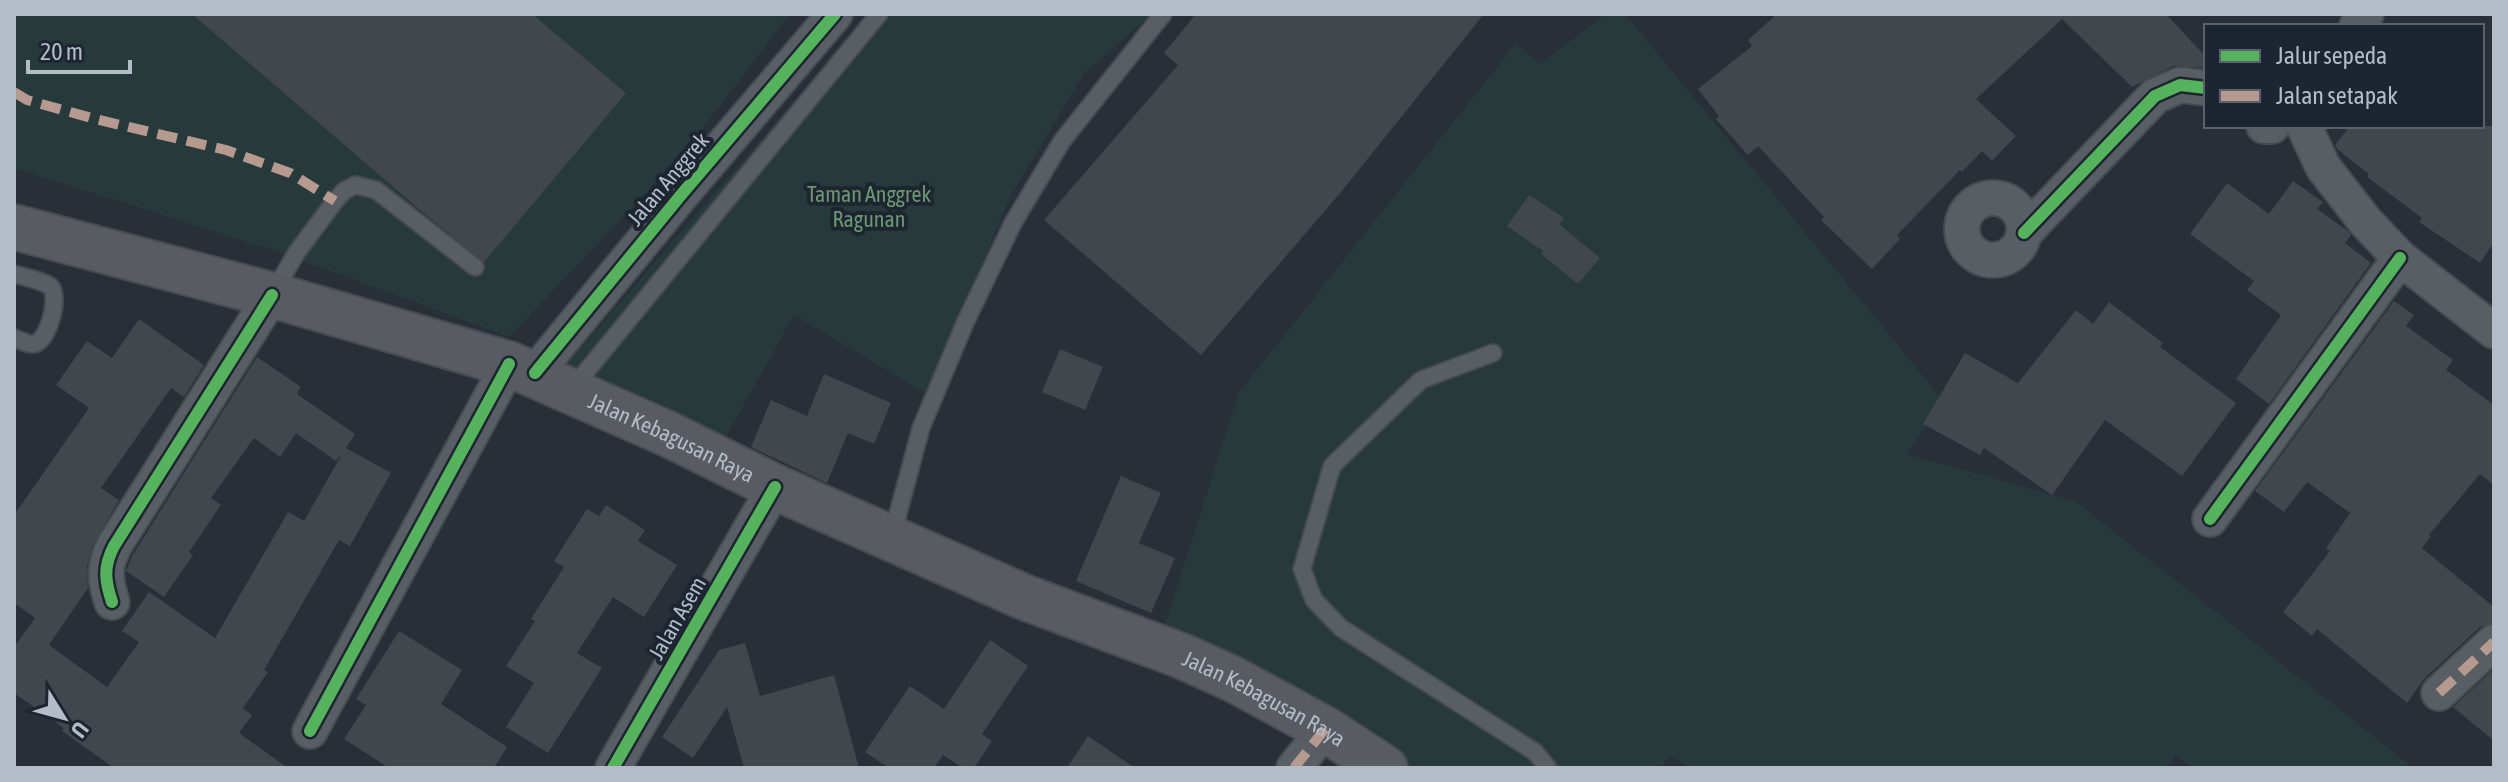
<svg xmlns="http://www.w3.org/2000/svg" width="2508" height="782" font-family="'Asap Condensed',sans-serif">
<rect width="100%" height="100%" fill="#292f36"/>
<path fill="#26393b" d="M 14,14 L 790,14 L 680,158 L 509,337 L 279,252 L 14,168 Z
M 869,14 L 1152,14 L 1084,74 L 1009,199 L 930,396 L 794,315 L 725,439 L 566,365 Z
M 1606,14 L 1625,14 L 1944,401 L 1907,454 L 2075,501 L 2414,768 L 2192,768 L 2176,755 L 2166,768 L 1691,768 L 1669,756 L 1661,768 L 1412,768 L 1379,746 L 1163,631 L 1239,392 L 1516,43 L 1540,64 Z"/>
<path fill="#41474c" d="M 192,14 L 532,14 L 626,93 L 484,262 L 426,215 Z
M 1196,14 L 1484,14 L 1341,192 L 1201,355 L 1044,220 L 1178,65 L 1164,53 Z
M 1777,14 L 2166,14 L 2206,57 L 2206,68 L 2173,66 L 2132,87 L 2062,19 L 1976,99 L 2016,136 L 1992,161 L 1982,151 L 1962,172 L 1960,170 L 1897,235 L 1900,239 L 1872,269 L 1821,220 L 1824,217 L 1758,146 L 1748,155 L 1716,119 L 1719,116 L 1698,89 L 1752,46 L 1748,40 Z
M 2350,126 L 2494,126 L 2494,242 L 2480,263 L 2419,222 L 2422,218 L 2367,177 L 2369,174 L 2337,149 L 2335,145 Z
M 2293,181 L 2323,202 L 2317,209 L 2348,231 L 2351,235 L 2345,243 L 2371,263 L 2269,404 L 2236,379 L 2281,315 L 2247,290 L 2254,281 L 2190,234 L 2227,183 L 2269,214 Z
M 1529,195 L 1564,218 L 1559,224 L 1600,258 L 1578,284 L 1541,254 L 1543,251 L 1507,226 Z
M 2394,301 L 2414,315 L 2406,326 L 2453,360 L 2446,370 L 2494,405 L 2494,485 L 2480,474 L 2429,535 L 2431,536 L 2422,548 L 2494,607 L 2494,623 L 2480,627 L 2425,678 L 2407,703 L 2317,629 L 2312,636 L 2283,612 L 2330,551 L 2326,548 L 2350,513 L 2307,482 L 2284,512 L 2255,491 Z
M 2109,302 L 2163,343 L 2160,347 L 2236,403 L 2182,476 L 2105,420 L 2052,495 L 1984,448 L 1980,455 L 1923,424 L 1965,353 L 2018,383 L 2076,310 L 2093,324 Z
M 139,319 L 204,365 L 184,397 L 171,388 L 101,488 L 119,500 L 92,547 L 87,566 L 88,588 L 49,645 L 107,687 L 139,642 L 122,631 L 149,592 L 215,638 L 288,512 L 304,521 L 342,454 L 336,461 L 296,433 L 280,457 L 254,438 L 211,498 L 221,505 L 189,552 L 193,555 L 164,597 L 126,571 L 132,556 L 257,357 L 301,387 L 297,394 L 355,434 L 346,448 L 391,473 L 350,546 L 339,540 L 264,670 L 268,672 L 243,708 L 252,715 L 239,733 L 288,768 L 114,768 L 62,731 L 64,728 L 14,693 L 14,647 L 35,618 L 14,603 L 14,515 L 89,408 L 56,385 L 87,341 L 112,358 Z
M 1060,349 L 1103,367 L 1085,410 L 1042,392 Z
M 824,374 L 891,403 L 874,444 L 848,433 L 827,483 L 751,447 L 771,400 L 807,416 Z
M 1121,476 L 1161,493 L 1139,543 L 1175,558 L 1151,613 L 1076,581 Z
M 606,505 L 645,530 L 638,541 L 677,565 L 644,617 L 613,597 L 577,653 L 602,668 L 548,753 L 506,727 L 534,683 L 506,666 L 535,621 L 531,619 L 564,567 L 554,561 L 587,509 L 599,516 Z
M 399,631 L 462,670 L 441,704 L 507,747 L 494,768 L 389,768 L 344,739 L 366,705 L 356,699 Z
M 990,640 L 1028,666 L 982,734 L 992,741 L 974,768 L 963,768 L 943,755 L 934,768 L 889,768 L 865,752 L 910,686 L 944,709 Z
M 745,643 L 760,696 L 834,675 L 859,768 L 744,768 L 727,707 L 693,758 L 662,737 L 719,650 Z
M 2494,669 L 2494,741 L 2453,707 Z
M 1088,736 L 1135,768 L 1067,768 Z"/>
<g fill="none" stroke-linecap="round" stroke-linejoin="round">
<defs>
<path id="service" d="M 14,274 C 24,277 41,280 50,286 C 61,295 48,345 32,344 C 27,344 19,340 14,338
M 273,293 L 297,252 L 335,201 L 344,191 L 355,185 L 376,190 L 475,267
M 1493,353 L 1421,380 L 1332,466 L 1302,569 L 1314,600 L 1341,628 L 1535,752 L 1548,768
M 571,390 L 879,14
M 892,536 L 921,428 L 965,323 L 1013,223 L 1062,141 L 1163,14"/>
<path id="minor" d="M 2357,26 L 2366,14
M 2264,126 L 2272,126
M 2304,126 L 2323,167 L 2365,221 L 2400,258 L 2494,331
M1962 229a31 31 0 1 1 62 0a31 31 0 1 1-62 0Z
M 2024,233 L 2155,96 L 2180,85 L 2206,88
M 535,373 L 681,195 L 835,14
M 2210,519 L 2400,258
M 112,602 C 105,581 103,567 114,546 L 272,295
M 2439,693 L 2494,642
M 310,731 L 509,364
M 613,768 L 775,487
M 1294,768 L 1325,729"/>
<g id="secondary">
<path id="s1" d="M 14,227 L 272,295 L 509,364 L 668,434 L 775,487 L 1024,597 L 1182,656 L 1233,679 L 1325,729 L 1385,768"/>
</g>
</defs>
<use href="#service" stroke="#474b51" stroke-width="20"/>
<use href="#minor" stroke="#474b51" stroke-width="38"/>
<use href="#secondary" stroke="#474b51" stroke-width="48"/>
<use href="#service" stroke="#595e64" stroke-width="16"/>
<use href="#minor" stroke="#595e64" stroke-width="34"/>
<use href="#secondary" stroke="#585c62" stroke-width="44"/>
<path stroke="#b69a8f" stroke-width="10" stroke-dasharray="20 10" stroke-linecap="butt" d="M 14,92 L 27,100 L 95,119 L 226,150 L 290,173 L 335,201
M 2439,693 L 2494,642
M 1294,768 L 1325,729"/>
<defs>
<path id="cycleway" d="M 2024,233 L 2155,96 L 2180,85 L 2206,88
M 535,373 L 681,195 L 835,14
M 2210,519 L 2400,258
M 112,602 C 105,581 103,567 114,546 L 272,295
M 310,731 L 509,364
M 613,768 L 775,487"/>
</defs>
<use href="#cycleway" stroke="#1d2630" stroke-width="17"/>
<use href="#cycleway" stroke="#56b35d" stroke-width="12"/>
</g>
<g text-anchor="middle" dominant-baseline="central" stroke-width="8" stroke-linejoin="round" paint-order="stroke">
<g font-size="22" fill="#b3bcc7" stroke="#1d2630">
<text transform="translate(668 179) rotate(-50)">Jalan Anggrek</text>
<text stroke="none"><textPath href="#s1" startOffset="692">Jalan Kebagusan Raya</textPath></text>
<text transform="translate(677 618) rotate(-60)">Jalan Asem</text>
<text stroke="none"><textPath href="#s1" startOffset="1340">Jalan Kebagusan Raya</textPath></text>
</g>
<g font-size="22" fill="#6c9773" stroke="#1d2630">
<text x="869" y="194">Taman Anggrek<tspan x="869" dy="25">Ragunan</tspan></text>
</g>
</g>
<rect width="2508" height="782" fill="none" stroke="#b3bcc7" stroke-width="32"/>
<rect x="2204" y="24" width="280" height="104" fill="#1d2630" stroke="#59626c" stroke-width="2"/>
<rect x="2220" y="50" width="40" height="12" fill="#56b35d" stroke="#59626c" stroke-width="2"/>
<text x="2276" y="64" font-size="24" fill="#b3bcc7">Jalur sepeda</text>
<rect x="2220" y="90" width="40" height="12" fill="#b69a8f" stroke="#59626c" stroke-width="2"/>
<text x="2276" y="104" font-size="24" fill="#b3bcc7">Jalan setapak</text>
<g transform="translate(64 718) rotate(127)" stroke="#1d2630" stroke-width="6" paint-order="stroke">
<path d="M0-6L14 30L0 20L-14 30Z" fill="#b3bcc7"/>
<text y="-12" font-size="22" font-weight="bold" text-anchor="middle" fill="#b3bcc7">U</text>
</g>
<path d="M28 60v12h102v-12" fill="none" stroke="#b3bcc7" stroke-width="4"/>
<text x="40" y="60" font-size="24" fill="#b3bcc7" stroke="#1d2630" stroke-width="6" paint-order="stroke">20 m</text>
</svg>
